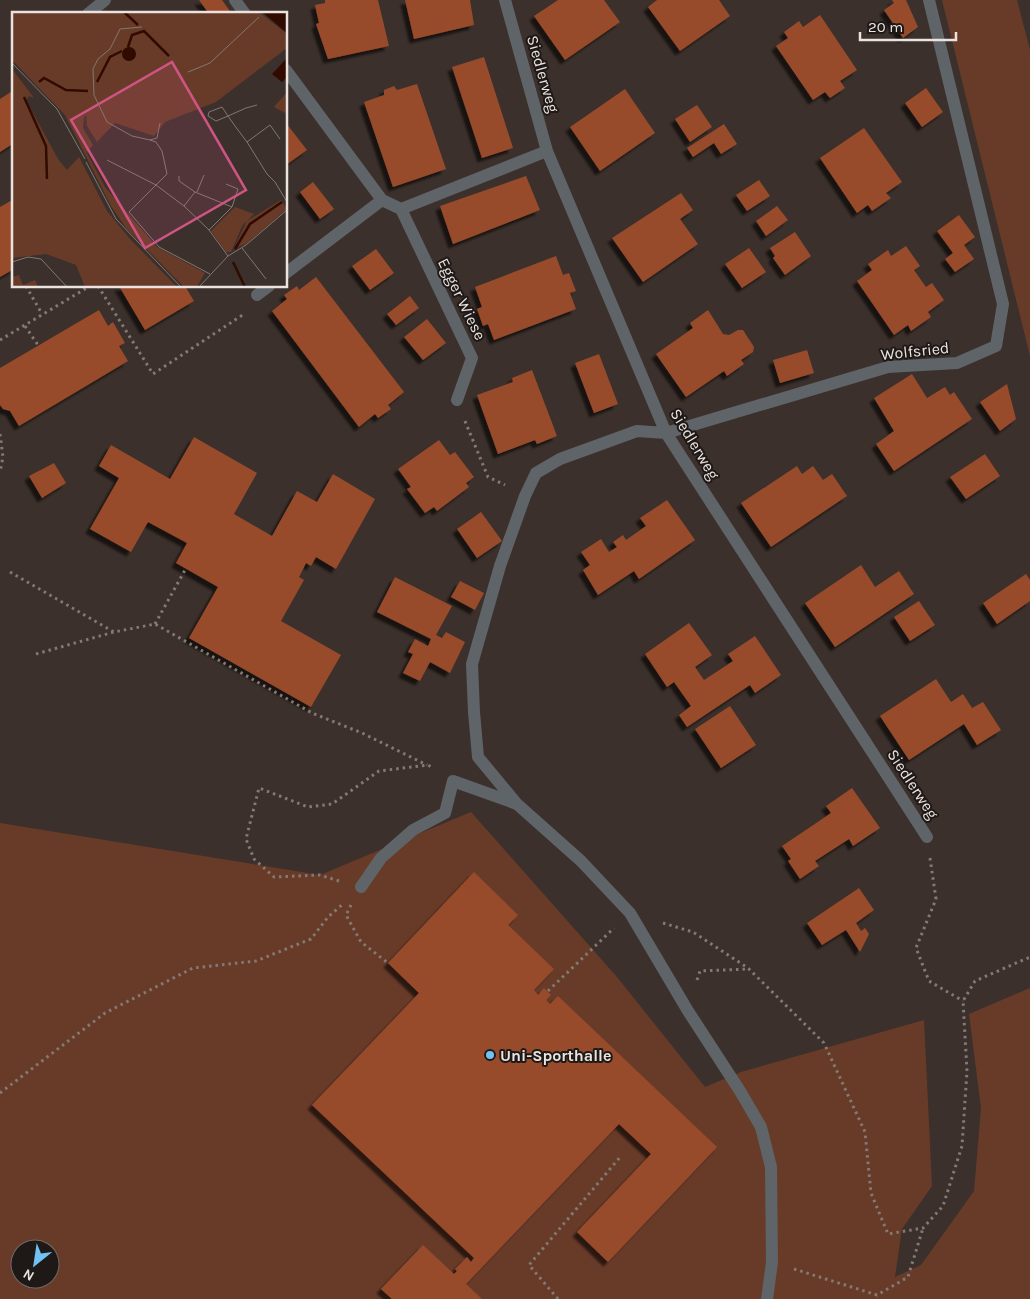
<svg xmlns="http://www.w3.org/2000/svg" width="1030" height="1299" font-family="Karla,sans-serif">
<defs>
<filter id="shadow"><feDropShadow dx="-4.5" dy="4.5" stdDeviation="1" flood-color="#0009"/></filter>
</defs>
<rect width="100%" height="100%" fill="#3b302b"/>
<path fill="#683b29" fill-rule="evenodd" d="M 942,0 L 1017,0 L 1030,50 L 1030,356 Z
M 471,812 L 617,977 L 705,1087 L 741,1072 L 924,1020 L 932,1186 L 902,1229 L 895,1277 L 921,1265 L 974,1191 L 981,1108 L 969,1014 L 1030,988 L 1030,1299 L 0,1299 L 0,823 L 320,875 ZM 20,1249 L 50,1249 L 50,1279 L 20,1279 Z"/>
<path fill="#974b2c" filter="url(#shadow)" d="M 199,0 L 222,0 L 232,14 L 204,14 L 207,11 Z
M 325,0 L 378,0 L 389,46 L 328,59 L 316,24 L 319,23 L 315,5 L 325,3 Z
M 405,0 L 470,0 L 474,25 L 414,39 Z
M 558,0 L 604,0 L 620,22 L 565,60 L 534,16 Z
M 657,0 L 719,0 L 730,16 L 680,51 L 648,7 Z
M 892,0 L 906,0 L 918,27 L 903,38 L 884,10 L 894,3 Z
M 820,15 L 857,70 L 840,81 L 845,88 L 830,98 L 825,92 L 813,100 L 776,46 L 788,38 L 784,32 L 799,21 L 803,27 Z
M 484,57 L 513,148 L 482,158 L 452,67 Z
M 417,84 L 446,169 L 393,187 L 364,102 L 384,95 L 384,90 L 394,86 L 397,90 Z
M 926,88 L 943,112 L 922,127 L 905,103 Z
M 625,89 L 655,133 L 600,171 L 570,127 Z
M 14,90 L 14,143 L 0,152 L 0,99 Z
M 697,105 L 712,127 L 690,142 L 675,119 Z
M 286,123 L 307,150 L 286,165 Z
M 724,124 L 737,144 L 721,154 L 714,143 L 693,157 L 687,148 Z
M 864,128 L 902,182 L 886,193 L 891,198 L 872,211 L 868,205 L 857,213 L 820,158 Z
M 526,176 L 540,210 L 453,244 L 440,206 Z
M 759,180 L 770,196 L 747,211 L 736,195 Z
M 313,182 L 334,209 L 320,219 L 300,192 Z
M 681,193 L 693,210 L 680,219 L 698,244 L 643,282 L 612,238 Z
M 14,199 L 14,269 L 0,277 L 0,207 Z
M 777,206 L 788,220 L 766,236 L 756,221 Z
M 959,215 L 975,237 L 964,245 L 974,259 L 955,272 L 945,259 L 953,253 L 937,231 Z
M 795,232 L 811,256 L 785,275 L 773,258 L 775,256 L 770,248 Z
M 906,246 L 920,266 L 914,270 L 926,287 L 932,283 L 944,300 L 928,312 L 931,317 L 911,331 L 908,325 L 894,335 L 857,281 L 872,270 L 868,264 L 888,250 L 891,256 Z
M 749,248 L 766,272 L 742,288 L 725,264 Z
M 376,249 L 394,273 L 370,290 L 352,266 Z
M 556,256 L 563,275 L 569,273 L 576,291 L 570,293 L 576,309 L 494,340 L 488,324 L 483,326 L 477,309 L 482,307 L 475,287 Z
M 316,277 L 404,392 L 388,405 L 391,409 L 378,418 L 375,414 L 359,427 L 272,311 L 287,299 L 284,295 L 297,286 L 299,290 Z
M 119,286 L 185,286 L 194,301 L 145,330 Z
M 410,296 L 419,308 L 396,325 L 387,314 Z
M 99,310 L 108,326 L 113,322 L 125,343 L 119,346 L 128,361 L 19,426 L 10,411 L 3,409 L 0,405 L 0,368 Z
M 708,310 L 723,334 L 729,335 L 738,330 L 743,330 L 754,347 L 753,352 L 741,360 L 744,364 L 727,376 L 724,371 L 686,397 L 656,354 L 693,328 L 690,323 Z
M 427,319 L 446,343 L 423,360 L 404,337 Z
M 807,350 L 814,373 L 780,383 L 773,360 Z
M 599,354 L 618,404 L 594,413 L 575,363 Z
M 532,370 L 557,436 L 537,444 L 535,440 L 498,454 L 477,395 L 513,382 L 512,378 Z
M 912,374 L 927,398 L 945,387 L 950,395 L 954,392 L 972,419 L 894,471 L 876,444 L 894,431 L 874,398 Z
M 1007,384 L 1016,419 L 1000,431 L 980,402 Z
M 194,437 L 257,473 L 234,514 L 272,536 L 297,491 L 317,502 L 333,474 L 375,499 L 336,569 L 316,557 L 311,566 L 306,563 L 299,577 L 304,580 L 281,621 L 341,655 L 311,707 L 189,638 L 218,587 L 176,563 L 187,543 L 148,522 L 131,552 L 90,529 L 119,478 L 99,466 L 111,445 L 170,479 Z
M 439,440 L 450,455 L 455,452 L 474,477 L 466,483 L 469,487 L 437,511 L 434,507 L 425,513 L 407,489 L 411,487 L 398,469 Z
M 985,454 L 1000,476 L 966,499 L 950,477 Z
M 54,463 L 66,483 L 42,498 L 29,476 Z
M 797,466 L 802,474 L 813,466 L 823,480 L 832,474 L 847,496 L 771,547 L 741,503 Z
M 667,500 L 695,540 L 639,579 L 634,571 L 598,595 L 583,570 L 590,565 L 581,552 L 601,539 L 609,552 L 617,547 L 613,542 L 623,535 L 626,540 L 646,526 L 640,518 Z
M 481,512 L 502,541 L 477,558 L 457,529 Z
M 861,565 L 875,587 L 899,571 L 914,594 L 835,647 L 805,603 Z
M 1026,574 L 1030,580 L 1030,601 L 997,624 L 983,603 Z
M 395,577 L 452,606 L 436,635 L 442,638 L 446,632 L 465,642 L 450,673 L 430,662 L 420,681 L 403,673 L 413,654 L 408,652 L 415,639 L 428,646 L 431,639 L 377,612 Z
M 460,581 L 484,593 L 475,610 L 451,597 Z
M 919,601 L 935,625 L 910,641 L 894,617 Z
M 689,623 L 712,655 L 695,667 L 704,680 L 733,661 L 728,654 L 755,636 L 781,675 L 755,693 L 750,685 L 687,727 L 679,715 L 691,706 L 674,682 L 667,687 L 645,654 Z
M 936,679 L 951,702 L 963,694 L 972,708 L 983,702 L 1001,730 L 977,745 L 964,724 L 909,760 L 880,716 Z
M 730,706 L 756,745 L 721,768 L 695,729 Z
M 852,788 L 880,828 L 853,846 L 849,839 L 815,861 L 819,866 L 800,879 L 788,861 L 791,859 L 782,846 L 831,813 L 826,806 Z
M 474,872 L 518,915 L 508,925 L 554,969 L 534,990 L 538,995 L 544,988 L 551,995 L 546,1000 L 550,1004 L 558,996 L 717,1147 L 608,1262 L 577,1232 L 651,1154 L 619,1124 L 466,1284 L 482,1299 L 392,1299 L 381,1289 L 423,1245 L 454,1274 L 457,1271 L 455,1269 L 467,1257 L 471,1262 L 474,1258 L 312,1105 L 419,993 L 388,963 Z
M 859,888 L 874,910 L 856,923 L 861,931 L 865,928 L 869,934 L 860,952 L 846,930 L 822,945 L 807,923 Z"/>
<g fill="none" stroke-linecap="round" stroke-linejoin="round">
<path stroke="#837a75" stroke-width="3" stroke-dasharray="2.5 4" stroke-linecap="butt" d="M 26,286 L 42,314
M 98,286 L 153,374 L 244,314
M 25,326 L 38,345
M 0,340 L 90,286
M 465,421 L 488,477 L 505,485
M 0,434 L 3,457 L 0,472
M 10,572 L 114,632
M 155,624 L 185,570
M 36,654 L 114,632 L 155,624 L 312,713 L 362,733 L 427,765
M 930,858 L 936,899 L 916,948 L 929,981 L 963,1001
M 339,881 L 320,875 L 274,877 L 254,859 L 246,839 L 259,788 L 308,807 L 332,804 L 379,771 L 428,765 L 433,768
M 351,905 L 346,915 L 361,942 L 388,963
M 663,923 L 693,932 L 748,968 L 824,1043 L 865,1132 L 871,1193 L 888,1234 L 923,1228 L 943,1206 L 962,1146 L 967,1071 L 963,1001 L 975,981 L 1030,957
M 697,980 L 700,971 L 748,969
M 548,991 L 614,928
M 0,1093 L 105,1013 L 193,968 L 256,961 L 311,939 L 328,917 L 344,903
M 794,1269 L 877,1295 L 908,1277 L 923,1228
M 558,1299 L 529,1265 L 621,1156"/>
<path stroke="#5f6468" stroke-width="12" d="M 517,804 L 581,861 L 630,913 L 688,1011 L 740,1091 L 761,1127 L 771,1167 L 772,1262 L 767,1299
M 361,887 L 381,858 L 413,830 L 445,813 L 453,781 L 517,804 L 478,757 L 474,712 L 472,664 L 500,566"/>
<path stroke="#5f6468" stroke-width="12" d="M 235,0 L 245,14
M 505,0 L 547,151 L 666,433 L 927,837
M 88,14 L 105,0
M 286,70 L 382,200 L 401,209 L 472,358 L 457,400
M 401,209 L 547,151
M 286,273 L 382,200
M 257,295 L 269,286
M 500,566 L 525,496 L 536,473 L 560,459 L 637,431 L 666,433 L 888,367 L 957,363 L 996,346 L 1003,304 L 929,0"/>
</g>
<circle fill="#71c1f5" stroke="#1e1917" stroke-width="2" cx="490" cy="1055" r="5"/>
<g text-anchor="middle" dominant-baseline="central" stroke-width="4" stroke-linejoin="round" paint-order="stroke">
<g font-size="16" fill="#ebe3e0" stroke="#1e1917">
<text transform="translate(543 74) rotate(74)">Siedlerweg</text>
<text transform="translate(462 299) rotate(64)">Egger Wiese</text>
<text transform="translate(915 351) rotate(-6)">Wolfsried</text>
<text transform="translate(695 444) rotate(59)">Siedlerweg</text>
<text transform="translate(913 784) rotate(57)">Siedlerweg</text>
</g>
<g font-size="16" font-weight="bold" fill="#ebe3e0" stroke="#1e1917" text-anchor="start">
<text x="500" y="1055">Uni-Sporthalle</text>
</g>
</g>
<g transform="translate(12 12)">
<rect width="275" height="275" fill="#3b302b"/>
<path d="M 0,0 L 247,0 L 275,22 L 275,36 L 204,90 L 153,110 L 142,124 L 103,111 L 85,130 L 75,114 L 74,103 L 72,106 L 71,116 L 81,133 L 75,141 L 93,175 L 145,235 L 193,261 L 185,275 L 172,275 L 114,216 L 99,194 L 53,103 L 0,48 ZM 0,57 L 22,86 L 17,84 L 14,88 L 46,147 L 55,158 L 67,145 L 95,199 L 118,227 L 165,275 L 73,275 L 64,253 L 34,242 L 0,246 ZM 275,80 L 275,102 L 262,95 ZM 269,188 L 275,197 L 234,232 L 222,236 L 235,209 ZM 223,195 L 242,202 L 230,214 L 219,240 L 214,240 L 199,219 ZM 7,263 L 11,273 L 23,268 L 26,275 L 0,275 L 0,265 Z" fill="#683b29"/>
<path d="M 250,0 L 275,0 L 275,21 ZM110 42a7 7 0 1 1 14 0a7 7 0 1 1-14 0ZM 275,46 L 275,65 L 270,70 L 260,62 Z" fill="#310b00"/>
<path fill="none" stroke="#310b00" stroke-width="2.5" d="M 112,0 L 126,13M 116,35 L 120,23 L 132,19 L 157,44M 27,70 L 32,66 L 54,78 L 76,79M 85,70 L 98,45 L 110,39M 12,85 L 34,134 L 35,167M 223,237 L 238,212 L 270,190M 221,250 L 233,275"/>
<path fill="none" stroke="#817873" stroke-width="1" d="M 130,15 L 108,17 L 98,37 L 86,47 L 81,57 L 82,83 L 95,110 L 120,124 L 138,128M 0,51 L 45,97 L 73,147M 176,60 L 198,51 L 247,5M 245,93 L 234,96 L 216,104 L 204,109 L 196,104 L 197,100 L 210,95 L 216,104 L 223,114 L 235,130 L 255,162 L 263,170 L 275,190M 148,111 L 145,126 L 138,128 L 144,130 L 150,139 L 155,162 L 117,200 L 147,235 L 198,262M 235,130 L 258,113 L 268,127M 95,148 L 144,173 L 172,194 L 197,218 L 216,244M 74,150 L 104,207 L 169,275M 167,164 L 167,169 L 183,180 L 220,195 L 197,218M 214,172 L 226,177 L 220,195M 185,180 L 192,163M 172,194 L 183,180M 230,236 L 254,267M 0,250 L 16,245 L 29,247 L 55,275M 187,275 L 216,244 L 234,233 L 275,198"/>
<path fill="#ce5583" fill-opacity="0.15" stroke="#ce5583" stroke-width="2.5" d="M 160,50 L 234,178 L 133,236 L 59,108 Z"/>
<rect width="275" height="275" fill="none" stroke="#ebe3e0" stroke-width="2.5"/>
</g>
<g transform="translate(35 1264) rotate(210)"><circle r="24" fill="#1e1917" stroke="#706a67"/>
<path d="M0-4L9 19L0 12L-9 19Z" fill="#71c1f5"/>
<text y="-8" font-size="14" font-weight="bold" text-anchor="middle" fill="#ebe3e0">N</text>
</g>
<path d="M860 32v8h96v-8" fill="none" stroke="#ebe3e0" stroke-width="2.5"/>
<text x="868" y="32" font-size="15" fill="#ebe3e0" stroke="#1e1917" stroke-width="4" paint-order="stroke">20 m</text>
</svg>
